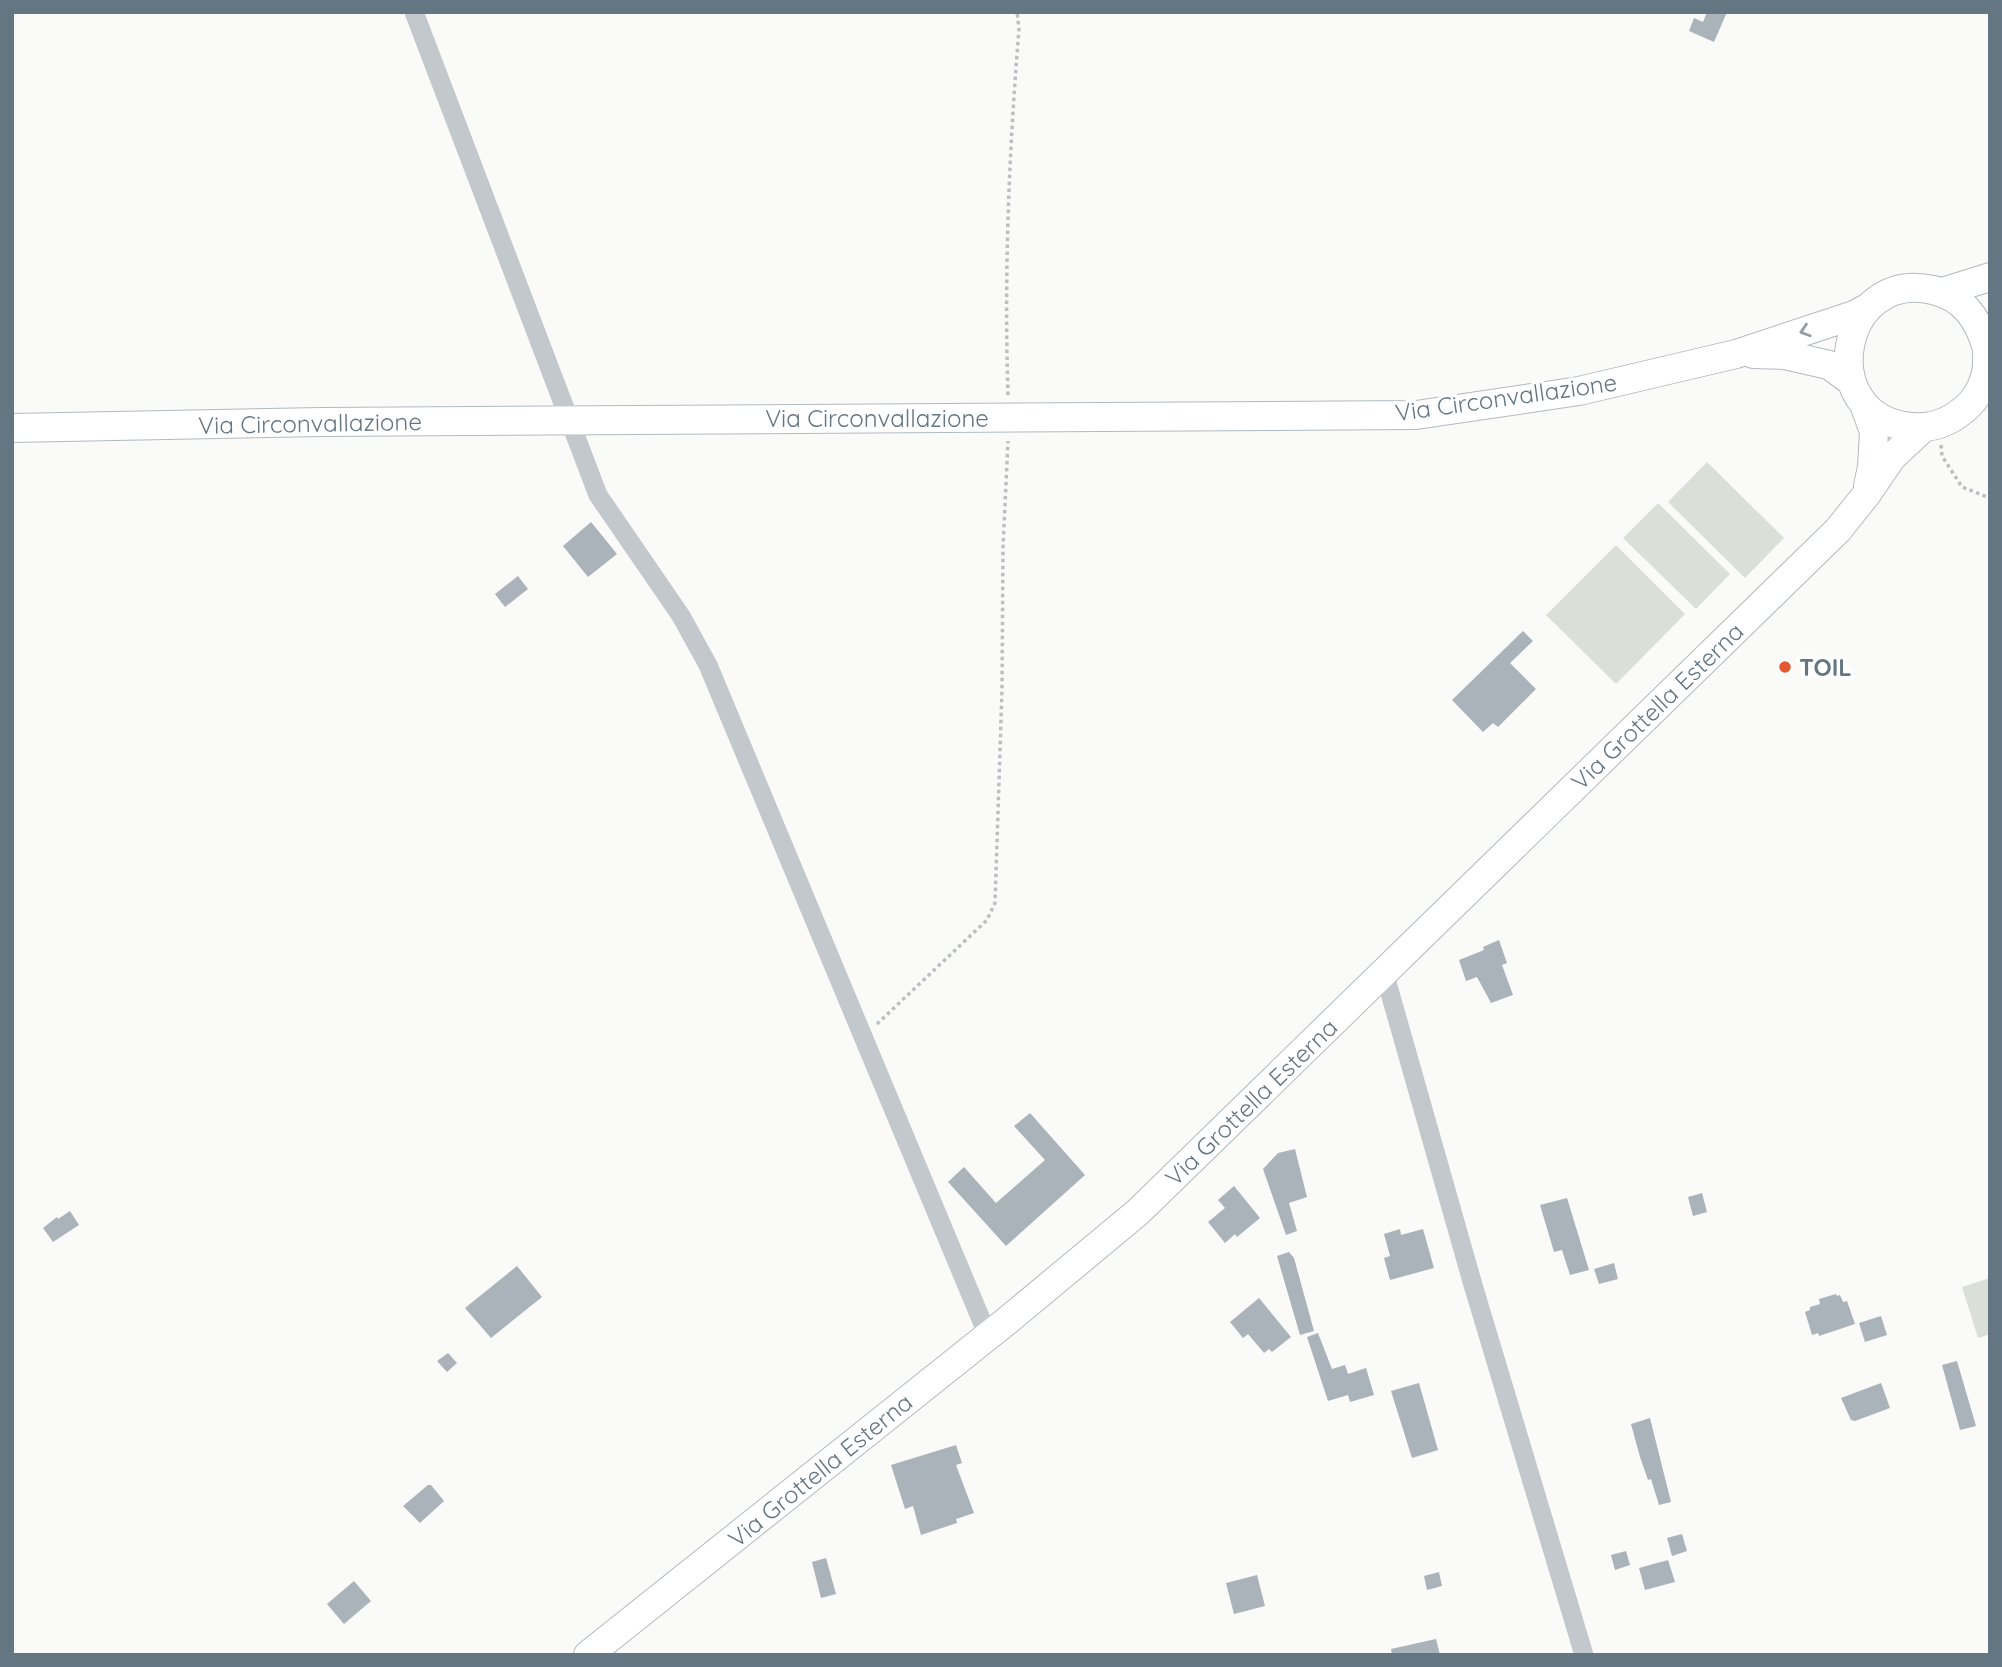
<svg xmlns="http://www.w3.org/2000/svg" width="2002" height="1667" font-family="Quicksand,sans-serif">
<rect width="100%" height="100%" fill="#fafaf8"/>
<path fill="#dadfd7" d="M 1707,462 L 1784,538 L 1745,578 L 1668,502 Z
M 1658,503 L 1730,574 L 1696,609 L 1623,538 Z
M 1616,545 L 1685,614 L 1616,684 L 1546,615 Z
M 1990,1278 L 1990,1334 L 1978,1338 L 1962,1287 Z"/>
<path fill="#aab3b9" d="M 1707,12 L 1727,12 L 1714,42 L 1689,31 L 1694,18 L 1703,22 Z
M 591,522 L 617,554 L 588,577 L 563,546 Z
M 518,576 L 528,589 L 505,607 L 495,594 Z
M 1523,631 L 1533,641 L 1510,663 L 1536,689 L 1498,727 L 1493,723 L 1483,732 L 1452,700 Z
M 1499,940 L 1507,963 L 1502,965 L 1513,995 L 1491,1003 L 1477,977 L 1466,981 L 1459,960 L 1484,950 L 1483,947 Z
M 1030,1113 L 1085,1175 L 1006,1246 L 948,1182 L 964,1167 L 996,1203 L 1045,1160 L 1014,1126 Z
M 1295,1149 L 1307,1197 L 1289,1203 L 1297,1231 L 1286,1235 L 1263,1169 L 1278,1153 Z
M 1234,1186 L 1260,1218 L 1237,1237 L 1235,1234 L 1225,1243 L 1208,1222 L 1225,1208 L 1218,1200 Z
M 1702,1193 L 1707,1212 L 1693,1216 L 1688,1197 Z
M 1567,1198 L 1589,1270 L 1570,1275 L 1562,1250 L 1554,1252 L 1540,1205 Z
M 70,1211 L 79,1225 L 53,1242 L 43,1228 L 57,1217 L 58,1219 Z
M 1400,1229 L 1401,1235 L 1423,1229 L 1434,1268 L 1390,1280 L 1384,1258 L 1390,1256 L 1384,1234 Z
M 1289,1252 L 1294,1258 L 1314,1331 L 1300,1335 L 1277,1256 Z
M 1614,1263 L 1618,1279 L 1599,1284 L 1594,1269 Z
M 517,1266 L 542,1297 L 491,1338 L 465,1308 Z
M 1836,1294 L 1837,1296 L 1840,1295 L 1843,1302 L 1847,1301 L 1855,1324 L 1819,1336 L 1818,1333 L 1812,1335 L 1805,1312 L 1810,1310 L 1810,1307 L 1820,1304 L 1819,1299 Z
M 1259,1298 L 1291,1337 L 1272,1352 L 1269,1349 L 1264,1353 L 1248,1334 L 1243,1338 L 1230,1322 Z
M 1881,1316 L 1887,1335 L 1865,1342 L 1859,1323 Z
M 1318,1333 L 1332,1369 L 1345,1365 L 1348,1374 L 1366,1368 L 1374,1395 L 1350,1402 L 1348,1395 L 1328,1401 L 1307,1337 Z
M 448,1353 L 457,1363 L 447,1372 L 437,1361 Z
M 1957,1361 L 1976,1426 L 1960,1430 L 1942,1365 Z
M 1419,1383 L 1438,1450 L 1412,1458 L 1391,1391 Z
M 1881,1383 L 1890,1408 L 1855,1421 L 1851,1420 L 1841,1398 Z
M 1650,1418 L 1671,1502 L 1659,1505 L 1651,1479 L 1648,1480 L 1640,1457 L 1631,1424 Z
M 956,1445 L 962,1463 L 956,1465 L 974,1513 L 956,1519 L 957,1523 L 921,1535 L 913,1506 L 905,1509 L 891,1465 Z
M 428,1485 L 431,1485 L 444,1501 L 420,1523 L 403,1506 Z
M 1682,1534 L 1687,1551 L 1672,1556 L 1667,1538 Z
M 1626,1551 L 1630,1565 L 1615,1570 L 1611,1555 Z
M 826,1558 L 836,1594 L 821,1598 L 812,1562 Z
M 1668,1560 L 1675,1582 L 1645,1590 L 1639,1568 Z
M 1439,1572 L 1442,1586 L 1427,1590 L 1424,1576 Z
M 1257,1575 L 1265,1606 L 1234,1614 L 1226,1583 Z
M 354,1581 L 371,1601 L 344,1624 L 327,1604 Z
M 1436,1639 L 1440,1655 L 1392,1655 L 1391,1649 Z"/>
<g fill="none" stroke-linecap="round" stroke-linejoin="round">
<defs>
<path id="secondary" d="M 1942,292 L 1990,277
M 1987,349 C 1979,320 1964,297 1933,290 C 1838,268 1813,419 1912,427 C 1934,429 1954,420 1970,404 C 1979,395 1986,379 1987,366 C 1987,358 1986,352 1990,345
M 1753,354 L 1785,355 L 1829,365 L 1851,381
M 1864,404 L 1874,432 L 1872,467 L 1868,486
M 12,428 L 322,422 L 1416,415 L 1579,391 L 1736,354 L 1854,315 L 1869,307
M 588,1655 L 1008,1320 L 1138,1212 L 1838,530 L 1866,495 L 1892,457 L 1923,428"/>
</defs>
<use href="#secondary" stroke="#b3babf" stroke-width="30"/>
<path stroke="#bbbfc2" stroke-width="3.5" stroke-dasharray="3.5 3.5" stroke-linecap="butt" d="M 1008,395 C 1004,273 1009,151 1019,29 L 1017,12
M 1941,445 L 1942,456 L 1962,487 L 1990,498
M 877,1024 L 987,920 L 995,903 L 1002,690 L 1003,548 L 1008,441"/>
<path stroke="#c3c8cc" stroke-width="19" d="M 414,12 L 598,495 L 681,616 L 708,665 L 988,1336
M 1384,972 L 1473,1285 L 1584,1655"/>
<use href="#secondary" stroke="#fff" stroke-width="28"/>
</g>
<defs><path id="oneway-chevron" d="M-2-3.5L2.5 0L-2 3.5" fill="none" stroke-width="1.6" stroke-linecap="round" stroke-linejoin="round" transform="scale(1.75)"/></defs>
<use stroke="#939fa8" href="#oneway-chevron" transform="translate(1805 331) rotate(162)"/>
<circle fill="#e4572e" stroke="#fff" stroke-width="2.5" cx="1785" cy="667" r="7"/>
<g text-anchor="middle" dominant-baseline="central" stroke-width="7" stroke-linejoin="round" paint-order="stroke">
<g font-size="24" fill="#657683" stroke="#fff">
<text transform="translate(1506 397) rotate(-8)">Via Circonvallazione</text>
<text x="877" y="418">Via Circonvallazione</text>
<text transform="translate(310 423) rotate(-1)">Via Circonvallazione</text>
<text transform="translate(1657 706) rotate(-44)">Via Grottella Esterna</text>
<text transform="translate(1251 1102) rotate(-44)">Via Grottella Esterna</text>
<text transform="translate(820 1470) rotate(-39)">Via Grottella Esterna</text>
</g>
<g font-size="24" font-weight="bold" fill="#657683" stroke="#fff" text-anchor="start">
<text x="1799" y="667">TOIL</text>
</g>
</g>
<rect width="2002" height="1667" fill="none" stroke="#657683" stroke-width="28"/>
</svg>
